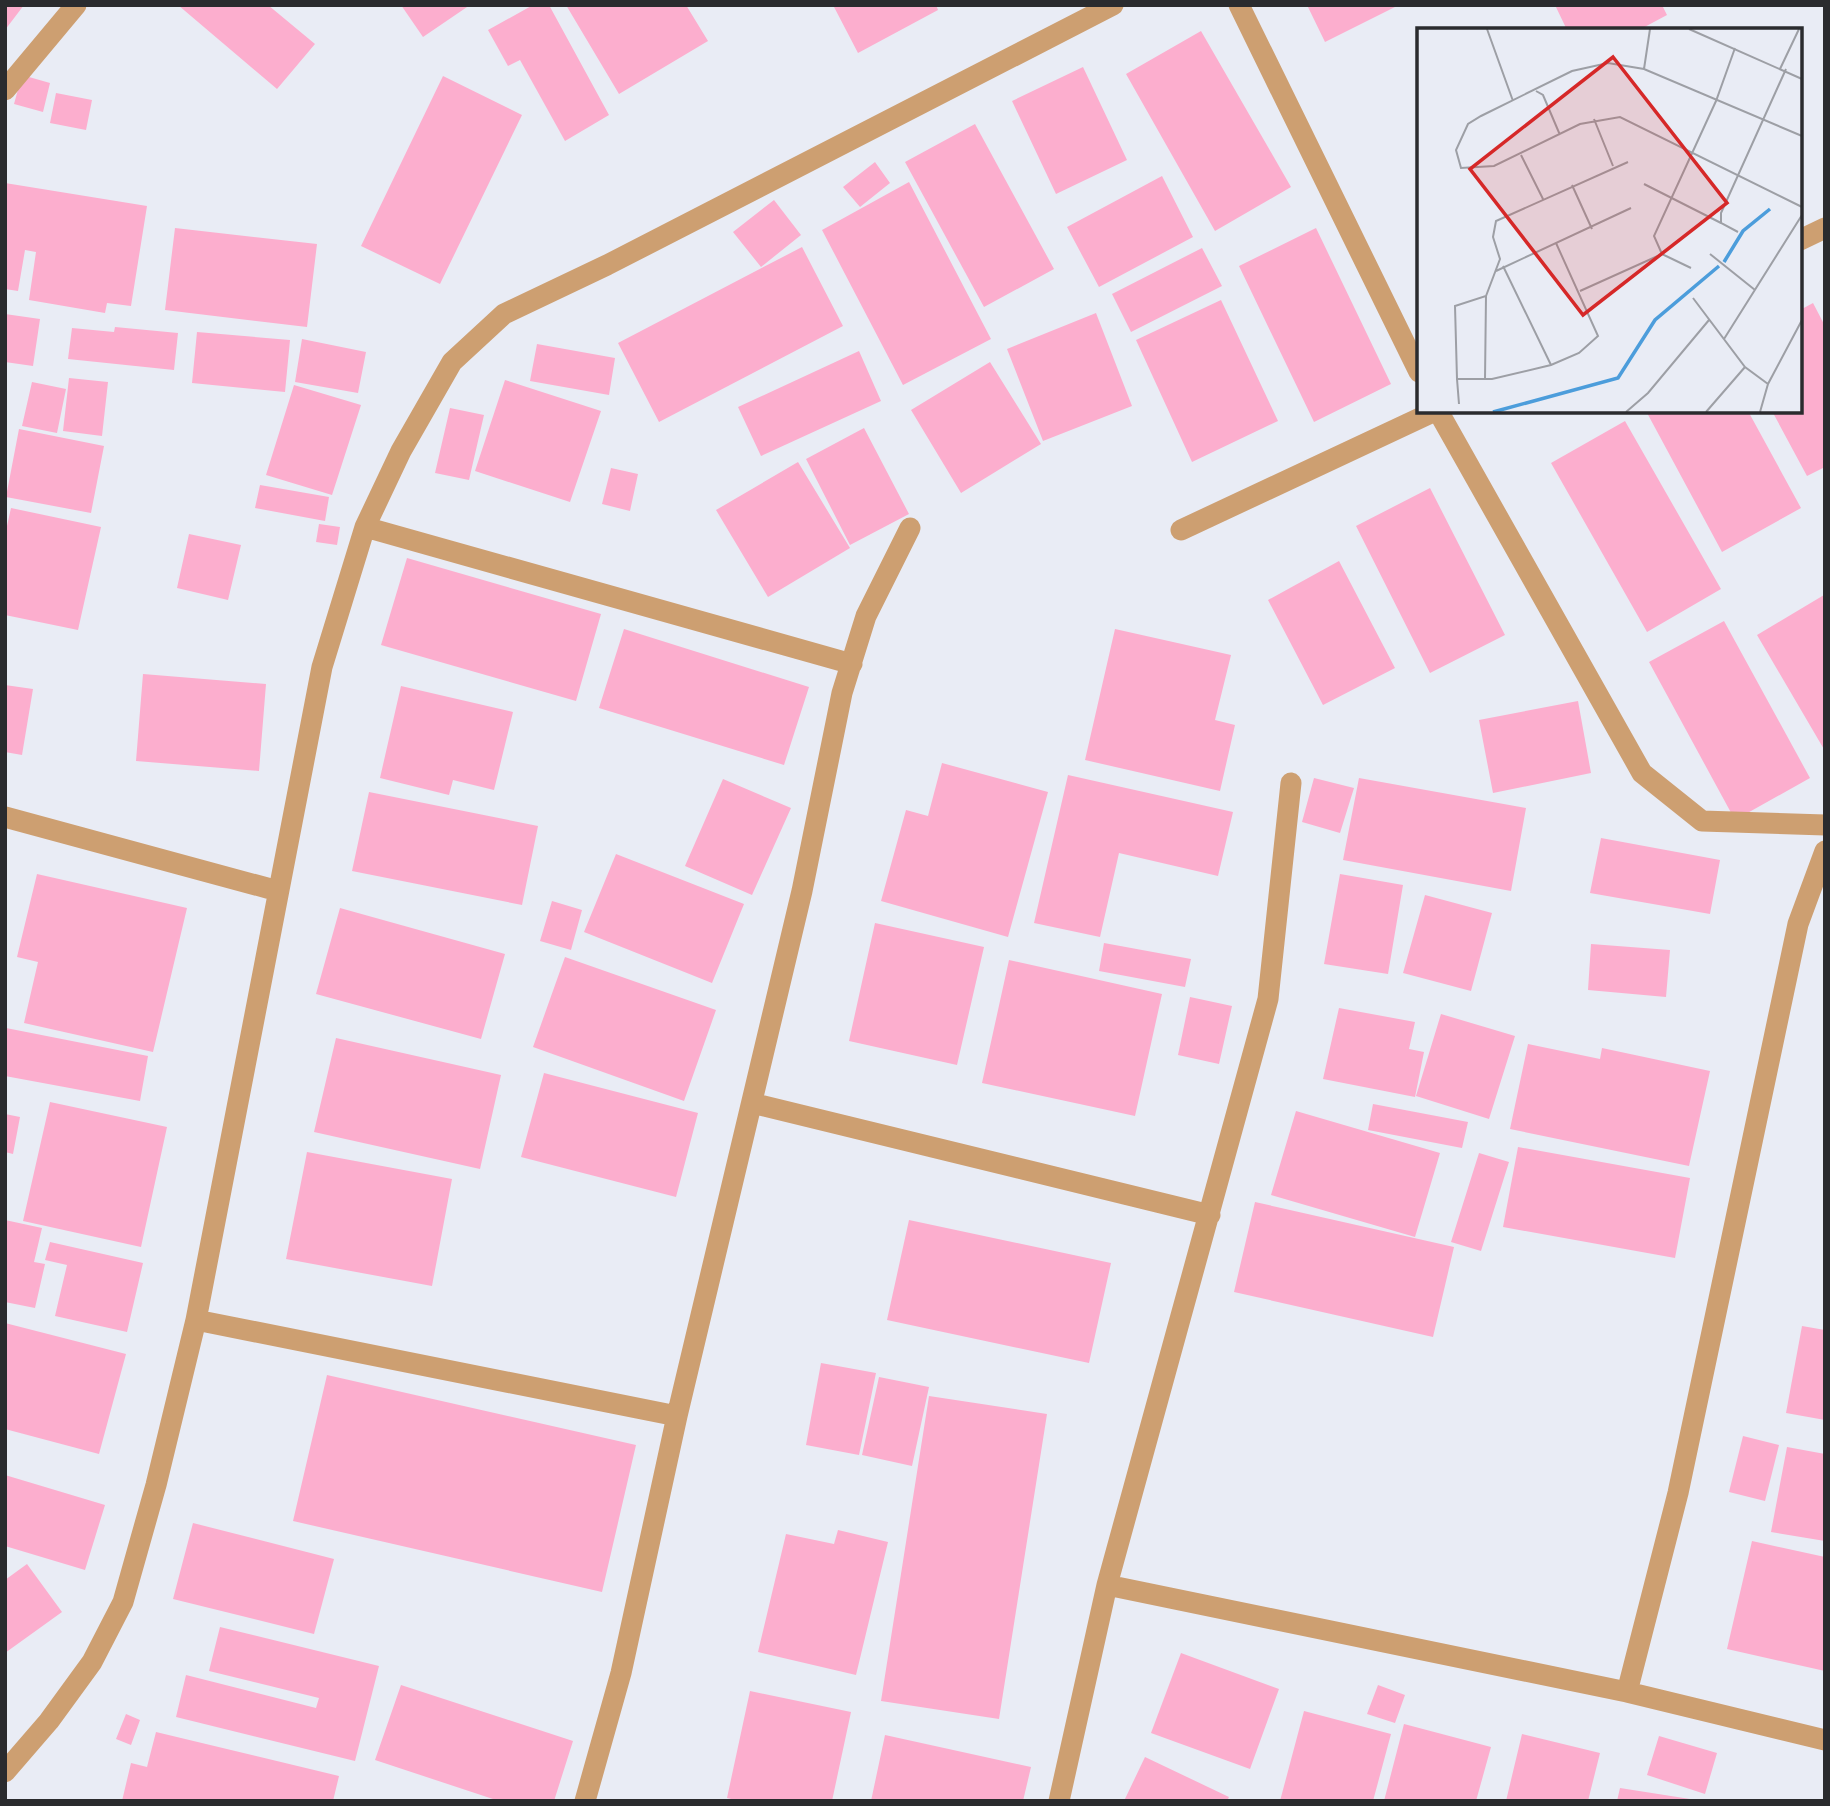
<svg xmlns="http://www.w3.org/2000/svg" width="1830" height="1806" font-family="'Exo 2',sans-serif">
<rect width="100%" height="100%" fill="#e9ecf5"/>
<path fill="#fcaece" d="M 5,5 L 24,5 L 5,30 Z
M 178,5 L 268,5 L 315,44 L 277,89 Z
M 401,5 L 470,5 L 423,37 Z
M 533,5 L 549,5 L 609,115 L 565,141 L 520,60 L 508,66 L 488,30 Z
M 566,5 L 686,5 L 708,41 L 619,94 Z
M 833,5 L 936,5 L 938,10 L 858,53 Z
M 1307,5 L 1399,5 L 1325,42 Z
M 1555,5 L 1662,5 L 1667,15 L 1639,30 L 1567,30 Z
M 1201,31 L 1291,187 L 1215,231 L 1126,74 Z
M 1083,67 L 1127,160 L 1056,194 L 1012,101 Z
M 22,75 L 50,83 L 43,112 L 14,104 Z
M 443,76 L 522,115 L 440,284 L 361,246 Z
M 56,93 L 92,100 L 86,130 L 50,123 Z
M 975,124 L 1054,269 L 984,307 L 905,162 Z
M 875,162 L 890,183 L 860,207 L 843,187 Z
M 1162,176 L 1193,237 L 1099,287 L 1067,227 Z
M 909,182 L 991,339 L 903,385 L 822,230 Z
M 5,183 L 147,206 L 131,306 L 107,303 L 105,313 L 29,300 L 36,252 L 25,250 L 18,291 L 5,289 Z
M 774,200 L 801,235 L 761,267 L 733,232 Z
M 175,228 L 317,244 L 307,327 L 165,310 Z
M 1316,228 L 1391,384 L 1314,422 L 1239,266 Z
M 802,247 L 843,326 L 659,422 L 618,343 Z
M 1202,248 L 1222,286 L 1131,332 L 1112,294 Z
M 1221,300 L 1278,421 L 1192,462 L 1136,340 Z
M 1813,303 L 1825,326 L 1825,467 L 1807,476 L 1772,411 L 1800,411 L 1800,310 Z
M 1096,313 L 1132,406 L 1043,441 L 1007,349 Z
M 5,314 L 40,319 L 33,366 L 5,362 Z
M 115,327 L 178,333 L 174,370 L 68,359 L 72,328 L 114,332 Z
M 197,332 L 290,340 L 285,392 L 192,383 Z
M 302,339 L 366,352 L 358,393 L 295,382 Z
M 537,344 L 615,358 L 609,395 L 530,381 Z
M 859,351 L 881,401 L 761,456 L 738,407 Z
M 990,362 L 1041,444 L 961,493 L 911,410 Z
M 69,378 L 108,382 L 102,436 L 63,431 Z
M 505,380 L 601,411 L 570,502 L 475,471 Z
M 32,382 L 66,389 L 57,433 L 22,426 Z
M 294,385 L 361,405 L 332,495 L 266,475 Z
M 450,408 L 484,415 L 469,480 L 435,473 Z
M 1646,411 L 1748,411 L 1801,508 L 1722,552 Z
M 1625,421 L 1721,589 L 1647,632 L 1551,463 Z
M 864,428 L 909,514 L 850,545 L 806,459 Z
M 19,429 L 104,446 L 91,513 L 6,497 Z
M 798,462 L 850,548 L 768,597 L 716,510 Z
M 611,468 L 638,474 L 630,511 L 602,504 Z
M 260,485 L 329,497 L 325,521 L 255,508 Z
M 1430,488 L 1505,635 L 1430,673 L 1356,526 Z
M 11,508 L 101,527 L 78,630 L 5,615 L 5,535 Z
M 319,524 L 340,527 L 337,545 L 316,542 Z
M 189,534 L 241,545 L 228,600 L 177,588 Z
M 407,558 L 601,614 L 576,701 L 381,645 Z
M 1339,561 L 1395,668 L 1323,705 L 1268,600 Z
M 1824,595 L 1825,597 L 1825,751 L 1757,635 Z
M 1724,621 L 1810,778 L 1735,820 L 1649,662 Z
M 624,629 L 809,687 L 784,765 L 599,708 Z
M 1115,629 L 1231,655 L 1215,720 L 1235,725 L 1220,791 L 1085,760 Z
M 143,674 L 266,684 L 259,771 L 136,761 Z
M 5,685 L 33,689 L 22,755 L 5,752 Z
M 401,686 L 513,712 L 494,790 L 453,780 L 449,795 L 380,778 Z
M 1578,701 L 1591,773 L 1493,793 L 1479,720 Z
M 942,763 L 1048,792 L 1008,937 L 881,901 L 906,810 L 928,816 Z
M 1068,775 L 1233,812 L 1218,876 L 1119,853 L 1100,937 L 1034,923 Z
M 1314,778 L 1354,788 L 1340,833 L 1302,822 Z
M 1359,778 L 1526,808 L 1511,891 L 1343,860 Z
M 723,779 L 791,808 L 752,895 L 685,866 Z
M 369,792 L 538,826 L 522,905 L 352,871 Z
M 1601,838 L 1720,860 L 1710,914 L 1590,893 Z
M 616,854 L 744,904 L 712,983 L 584,932 Z
M 37,874 L 187,908 L 153,1052 L 24,1023 L 38,962 L 17,957 Z
M 1340,874 L 1403,885 L 1388,974 L 1324,964 Z
M 1425,895 L 1492,913 L 1471,991 L 1403,973 Z
M 552,901 L 582,910 L 571,950 L 540,941 Z
M 340,908 L 505,954 L 481,1039 L 316,994 Z
M 875,923 L 984,947 L 957,1065 L 849,1041 Z
M 1104,943 L 1191,959 L 1185,987 L 1099,971 Z
M 1591,944 L 1670,950 L 1666,997 L 1588,990 Z
M 565,957 L 716,1010 L 684,1101 L 533,1047 Z
M 1009,960 L 1162,994 L 1135,1116 L 982,1083 Z
M 1190,997 L 1232,1006 L 1219,1064 L 1178,1055 Z
M 1339,1008 L 1415,1022 L 1409,1049 L 1424,1052 L 1415,1097 L 1323,1079 Z
M 1441,1014 L 1515,1036 L 1489,1119 L 1416,1096 Z
M 6,1028 L 148,1056 L 140,1101 L 5,1076 Z
M 336,1038 L 501,1075 L 480,1169 L 314,1132 Z
M 1528,1044 L 1600,1059 L 1602,1048 L 1710,1071 L 1689,1166 L 1510,1129 Z
M 544,1073 L 698,1113 L 676,1197 L 521,1157 Z
M 50,1102 L 167,1127 L 141,1247 L 23,1221 Z
M 1373,1104 L 1468,1122 L 1462,1148 L 1368,1130 Z
M 1296,1111 L 1440,1153 L 1415,1237 L 1271,1195 Z
M 5,1114 L 20,1117 L 13,1154 L 5,1152 Z
M 1518,1147 L 1690,1178 L 1675,1258 L 1503,1227 Z
M 307,1152 L 452,1179 L 432,1286 L 286,1259 Z
M 1479,1153 L 1509,1162 L 1481,1251 L 1451,1242 Z
M 1255,1202 L 1454,1247 L 1433,1337 L 1234,1292 Z
M 5,1220 L 42,1228 L 34,1262 L 45,1264 L 35,1308 L 5,1302 Z
M 909,1220 L 1111,1263 L 1089,1363 L 887,1320 Z
M 50,1242 L 143,1263 L 127,1332 L 55,1316 L 67,1265 L 45,1260 Z
M 5,1323 L 126,1354 L 99,1454 L 5,1429 Z
M 1802,1326 L 1825,1330 L 1825,1420 L 1786,1413 Z
M 821,1363 L 876,1373 L 859,1455 L 806,1445 Z
M 327,1375 L 636,1445 L 602,1592 L 293,1521 Z
M 879,1377 L 929,1387 L 912,1466 L 862,1455 Z
M 929,1396 L 1047,1414 L 999,1719 L 881,1701 Z
M 1743,1436 L 1779,1445 L 1765,1501 L 1729,1492 Z
M 1787,1447 L 1825,1454 L 1825,1541 L 1771,1532 Z
M 5,1475 L 105,1505 L 85,1570 L 5,1546 Z
M 193,1523 L 334,1559 L 314,1634 L 173,1599 Z
M 838,1530 L 888,1542 L 856,1675 L 758,1652 L 786,1534 L 834,1544 Z
M 1752,1541 L 1825,1557 L 1825,1671 L 1727,1649 Z
M 27,1564 L 62,1612 L 5,1653 L 5,1580 Z
M 220,1627 L 379,1666 L 355,1761 L 176,1717 L 186,1675 L 316,1708 L 319,1698 L 209,1671 Z
M 1181,1653 L 1279,1689 L 1250,1769 L 1151,1733 Z
M 401,1685 L 573,1741 L 554,1801 L 499,1801 L 375,1760 Z
M 1378,1685 L 1405,1695 L 1395,1723 L 1367,1714 Z
M 750,1691 L 851,1712 L 832,1801 L 740,1801 L 727,1798 Z
M 1304,1711 L 1391,1734 L 1373,1801 L 1280,1801 Z
M 126,1714 L 140,1720 L 131,1745 L 116,1739 Z
M 1404,1724 L 1491,1747 L 1476,1801 L 1384,1801 Z
M 156,1732 L 339,1776 L 333,1801 L 122,1801 L 131,1763 L 147,1767 Z
M 1522,1734 L 1600,1753 L 1588,1801 L 1506,1801 Z
M 885,1735 L 1031,1767 L 1023,1801 L 871,1801 Z
M 1659,1736 L 1717,1753 L 1705,1794 L 1647,1775 Z
M 1145,1757 L 1229,1797 L 1227,1801 L 1124,1801 Z
M 1620,1788 L 1690,1799 L 1690,1801 L 1617,1801 Z"/>
<g fill="none" stroke-linecap="round" stroke-linejoin="round">
<path stroke="#cd9f71" stroke-width="21" d="M 1239,5 L 1419,372
M 5,90 L 76,5
M 1800,240 L 1825,228
M 1438,411 L 1642,773 L 1702,821 L 1825,825
M 365,527 L 852,664
M 1181,530 L 1435,411
M 5,817 L 278,891
M 752,1103 L 1210,1215
M 196,1320 L 677,1416
M 1107,1585 L 1627,1692 L 1825,1740
M 1627,1692 L 1678,1493 L 1798,924 L 1825,851
M 5,1772 L 49,1721 L 92,1662 L 123,1602 L 156,1485 L 196,1320 L 322,667 L 365,527 L 401,451 L 452,362 L 504,314 L 607,265 L 1113,5
M 585,1801 L 621,1673 L 677,1416 L 802,891 L 842,693 L 866,616 L 910,528
M 1059,1801 L 1107,1585 L 1268,999 L 1291,783"/>
</g>
<g transform="translate(1417 28)">
<rect width="385" height="385" fill="#e9ecf5"/>
<path fill="none" stroke="#4c9ddb" stroke-width="3.5" d="M 307,234 L 326,203 L 353,181M 76,384 L 201,350 L 238,292 L 302,238"/>
<path fill="none" stroke="#9d9fa5" stroke-width="2" d="M 70,1 L 96,73M 272,1 L 385,51M 227,41 L 233,1M 363,41 L 382,1M 119,63 L 126,67 L 143,107M 177,91 L 196,138M 385,108 L 227,41 L 191,35 L 155,43 L 64,88 L 51,96 L 39,122 L 44,140 L 77,138 L 163,96 L 203,89 L 385,179M 104,127 L 126,171M 227,156 L 304,195M 155,157 L 175,201M 321,204 L 304,195 L 304,185 L 369,41M 139,215 L 181,308 L 162,325 L 134,337 L 75,351 L 40,351 L 38,278 L 69,268 L 83,231 L 76,209 L 79,193 L 211,134M 245,226 L 237,208 L 299,73 L 318,20M 293,226 L 338,262M 86,238 L 134,337M 79,243 L 214,180M 163,263 L 245,226 L 274,240M 276,270 L 328,339 L 351,356M 307,311 L 385,187M 40,351 L 42,376M 68,351 L 69,268M 209,384 L 231,365 L 292,292M 289,384 L 328,339M 343,384 L 351,356 L 385,292"/>
<path fill="#d62828" fill-opacity="0.15" stroke="#d62828" stroke-width="3.5" d="M 196,29 L 310,175 L 166,287 L 53,141 Z"/>
<rect width="385" height="385" fill="none" stroke="#2a2b2e" stroke-width="3.5"/>
</g>
<rect width="1830" height="1806" fill="none" stroke="#2a2b2e" stroke-width="14"/>
</svg>
